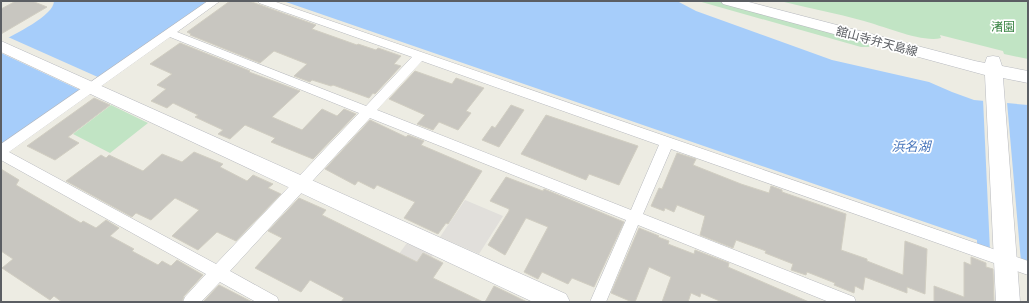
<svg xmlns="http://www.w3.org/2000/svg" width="1029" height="303" font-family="Montserrat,'Noto Sans JP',sans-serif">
<rect width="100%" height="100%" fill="#edece3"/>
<path fill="#e1dfdb" d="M 465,200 L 503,216 L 479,254 L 440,237 Z
M 407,243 L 433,255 L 402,301 L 375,287 Z"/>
<path fill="#c1e4c4" d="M 698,1 L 718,1 L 863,40 L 870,45 L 869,47 L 861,47 Z
M 780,1 L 1028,1 L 1028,59 L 1004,54 L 1003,51 L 940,35 L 941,38 C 923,43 883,26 864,21 C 836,13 808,8 780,1 Z
M 111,105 L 148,123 L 110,153 L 73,134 Z"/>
<path fill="#a6cdfa" d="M 54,1 L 208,1 L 1,145 L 1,42 C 14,34 54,16 54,1 Z
M 283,1 L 677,1 L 696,11 L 832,60 L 929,82 L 952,92 L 974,100 L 1028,105 L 1028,262 L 977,245 L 977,240 Z"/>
<path fill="#edece3" d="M 8,37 L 100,78 L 82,91 L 1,53 L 1,41 Z
M 983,99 L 1007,102 L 1021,262 L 990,251 Z"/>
<path fill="#c8c6c0" stroke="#d1cec2" d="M 16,1 L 32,1 L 47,7 L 1,34 L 1,9 Z
M 230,1 L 249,1 L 316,25 L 312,29 L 357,45 L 358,44 L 376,50 L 378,48 L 401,56 L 394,64 L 401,66 L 375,94 L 373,93 L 369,98 L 333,85 L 331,86 L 312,80 L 310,82 L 294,76 L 307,64 L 274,51 L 260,63 L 190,35 L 191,34 L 187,32 Z
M 180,43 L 250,71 L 249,72 L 300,91 L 272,117 L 302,130 L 322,109 L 337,116 L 344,109 L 356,114 L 313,159 L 271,142 L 275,138 L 245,125 L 230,139 L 218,134 L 223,130 L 195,117 L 198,115 L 173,103 L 167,108 L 151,101 L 166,89 L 157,85 L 172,74 L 150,64 Z
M 415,71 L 452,84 L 456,78 L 484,88 L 466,111 L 471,113 L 458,130 L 439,122 L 433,130 L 417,124 L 425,115 L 389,99 Z
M 94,98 L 110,105 L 68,137 L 79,143 L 55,160 L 27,146 Z
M 511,105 L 524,110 L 499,147 L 482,140 L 492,126 L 495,128 Z
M 546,115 L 638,146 L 619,185 L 589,174 L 586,180 L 521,154 Z
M 370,120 L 406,137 L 408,135 L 424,141 L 421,145 L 482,171 L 448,224 L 446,223 L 438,234 L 404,218 L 415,202 L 377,185 L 374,189 L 358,181 L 355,185 L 325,169 Z
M 194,152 L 223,164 L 220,167 L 247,181 L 253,175 L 273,184 L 268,188 L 281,194 L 236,241 L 217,232 L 198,250 L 172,236 L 199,210 L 175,198 L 151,220 L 136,213 L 132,217 L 66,181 L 101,155 L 106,158 L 109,155 L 143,171 L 162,154 L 182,162 Z
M 677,153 L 696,159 L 693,165 L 741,184 L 769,193 L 771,186 L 782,190 L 782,192 L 846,214 L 841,250 L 867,259 L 867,261 L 903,275 L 905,241 L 927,249 L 925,294 L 907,287 L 907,293 L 865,277 L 863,290 L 855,286 L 854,293 L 834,285 L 835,283 L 807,272 L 806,275 L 791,270 L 793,264 L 765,253 L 766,251 L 736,240 L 733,248 L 700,235 L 705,216 L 677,205 L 674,212 L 665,208 L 664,211 L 651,206 L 659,188 L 662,189 Z
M 1,169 L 19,180 L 16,185 L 81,223 L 83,221 L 96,228 L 106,220 L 119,228 L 110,236 L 134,249 L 132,251 L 158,265 L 162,261 L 171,266 L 177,260 L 203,275 L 184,296 L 182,302 L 62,302 L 54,296 L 50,300 L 2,268 L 13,259 L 1,251 Z
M 506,177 L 543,191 L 544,189 L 624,222 L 594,287 L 572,278 L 568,284 L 542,272 L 538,279 L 524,272 L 548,227 L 526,218 L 505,255 L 488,245 L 509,211 L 509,209 L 490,201 Z
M 299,198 L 326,210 L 322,215 L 417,262 L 423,253 L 443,263 L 433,278 L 483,302 L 341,302 L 344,298 L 310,280 L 301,292 L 255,268 L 282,238 L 268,231 Z
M 639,228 L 659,236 L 658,237 L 669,241 L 668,244 L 694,254 L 695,250 L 729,263 L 728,267 L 809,302 L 722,302 L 701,293 L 700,297 L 691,293 L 688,302 L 662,302 L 671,277 L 649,267 L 635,302 L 632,302 L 611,293 Z
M 971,257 L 986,263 L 986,267 L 993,269 L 994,302 L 934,302 L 934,286 L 964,297 L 964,262 L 971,265 Z
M 219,285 L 252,302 L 203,302 Z
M 494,286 L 527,302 L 485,302 Z"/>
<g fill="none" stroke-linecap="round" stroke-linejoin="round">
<defs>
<path id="street" d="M 208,1 L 220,1 L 177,32 L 366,106 L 412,57 L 259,3 L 258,1 L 273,1 L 1028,261 L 1028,275 L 671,149 L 643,214 L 854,297 L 856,302 L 829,302 L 638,225 L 606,302 L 590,302 L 626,220 L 370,118 L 230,271 L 277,297 L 279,302 L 256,302 L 220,282 L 201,302 L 183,302 L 185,297 L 206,274 L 1,160 L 1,144 ZM 170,37 L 359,113 L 216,264 L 9,152 ZM 422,61 L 659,145 L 631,210 L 377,110 Z"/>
<path id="secondary" d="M 721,1 L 745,1 L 975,61 L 985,63 L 987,57 L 993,56 L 999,57 L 1002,66 L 1028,71 L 1028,83 L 1003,78 L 1020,302 L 996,302 L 985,75 L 723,4 Z
M 1,41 L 566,294 L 570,302 L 533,302 L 1,52 Z"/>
</defs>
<use href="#street" stroke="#b8babf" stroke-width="1"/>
<use href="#secondary" stroke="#b9bbc1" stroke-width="1"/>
<use href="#street" fill="#fff" fill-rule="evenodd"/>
<use href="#secondary" fill="#fff" fill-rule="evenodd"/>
</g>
<g text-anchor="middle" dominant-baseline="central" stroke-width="3.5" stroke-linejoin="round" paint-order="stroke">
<g font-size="12" fill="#3a8444" stroke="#fff">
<text x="1003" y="26">渚園</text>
</g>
<g font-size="12" fill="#5b5e63" stroke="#fff">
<text transform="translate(877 41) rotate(15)">舘山寺弁天島線</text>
</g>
<g font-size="13" font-style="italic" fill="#4a77bc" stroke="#fff">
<text x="911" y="146">浜名湖</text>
</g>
</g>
<rect width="1029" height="303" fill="none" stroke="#5b5e63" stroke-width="4"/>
</svg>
